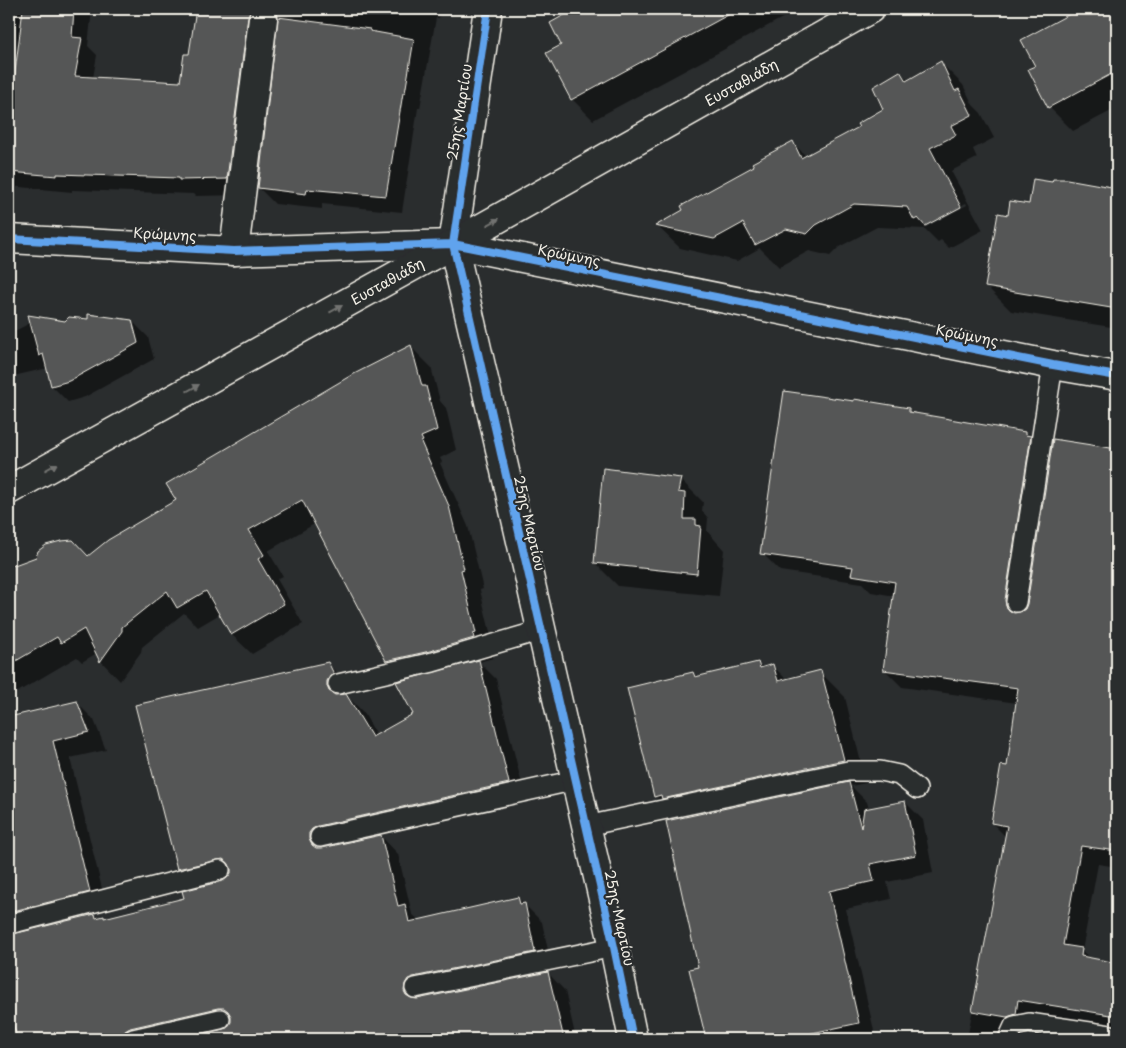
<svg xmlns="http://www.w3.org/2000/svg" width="1126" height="1048" font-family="'Playpen Sans',sans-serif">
<rect width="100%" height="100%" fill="#2a2d2e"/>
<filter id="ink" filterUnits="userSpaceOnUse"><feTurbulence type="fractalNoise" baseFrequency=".02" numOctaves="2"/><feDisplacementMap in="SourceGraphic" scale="10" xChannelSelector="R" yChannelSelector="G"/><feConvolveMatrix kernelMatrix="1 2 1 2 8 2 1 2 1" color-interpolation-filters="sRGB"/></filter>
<g filter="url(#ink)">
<path fill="#0007" fill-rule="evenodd" d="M 9,9 L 92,9 L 88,46 L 97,55 L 93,78 L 181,84 L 190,56 L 197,9 L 255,9 L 243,195 L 196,196 L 194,194 L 72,190 L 72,192 L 9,186 Z
M 310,9 L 441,9 L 439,18 L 436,18 L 420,108 L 418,108 L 402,212 L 322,204 L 322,209 L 275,204 L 259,188 L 280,21 L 277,10 L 309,14 Z
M 567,9 L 799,9 L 593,120 L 572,99 L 563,45 L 569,14 Z
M 1067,9 L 1117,9 L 1117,108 L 1073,131 L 1049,107 L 1037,67 L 1069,15 Z
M 941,63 L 963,85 L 973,105 L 981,113 L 994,138 L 973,149 L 977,158 L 951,171 L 983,230 L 949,248 L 941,240 L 938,242 L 925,229 L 877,227 L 839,247 L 830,256 L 809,251 L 779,267 L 760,248 L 737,261 L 680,248 L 657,226 L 756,167 L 792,142 L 806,156 L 860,127 L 885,109 L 900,72 L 909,81 ZM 966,203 L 967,205 L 926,227 L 924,225 Z
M 1117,144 L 1117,328 L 1011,311 L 987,287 L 1009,216 L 1030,205 L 1053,183 L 1054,178 L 1110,186 Z
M 36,320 L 66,323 L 132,321 L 148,337 L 154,359 L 85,397 L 68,402 L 52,386 L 48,368 L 9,377 L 9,334 Z
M 411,347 L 431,367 L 440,401 L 446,408 L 456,450 L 440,458 L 442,462 L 440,463 L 468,526 L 483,589 L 480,590 L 495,653 L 492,653 L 493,658 L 479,662 L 496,679 L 526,801 L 336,843 L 328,847 L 381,836 L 398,854 L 412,914 L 420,921 L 518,898 L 542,922 L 552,969 L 431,994 L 422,998 L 548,973 L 565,991 L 576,1039 L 188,1039 L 223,1031 L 230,1027 L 175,1039 L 18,1039 L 9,998 L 9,718 L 76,702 L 94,720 L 106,750 L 70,758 L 107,909 L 24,931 L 18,934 L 95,915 L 99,919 L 104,919 L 186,899 L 205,887 L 205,884 L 196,886 L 178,869 L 137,706 L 327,663 L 345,681 L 351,691 L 346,695 L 364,713 L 377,736 L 415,715 L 407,681 L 387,661 L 316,523 L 268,551 L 283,576 L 277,579 L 303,624 L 252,654 L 232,635 L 220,614 L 198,627 L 184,613 L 142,647 L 141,652 L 120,681 L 101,661 L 97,653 L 82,662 L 77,657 L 9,697 L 9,569 L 37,558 L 89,557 L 178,501 Z
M 909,409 L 914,414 L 1025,433 L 1048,455 L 1023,614 L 1028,604 L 1054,441 L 1117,450 L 1117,867 L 1098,864 L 1082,951 L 1091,959 L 1117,964 L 1117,1039 L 1030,1032 L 1023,1037 L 1029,1036 L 1054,1039 L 967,1039 L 1006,837 L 992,823 L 1008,768 L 1017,703 L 902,687 L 884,669 L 895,596 L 871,592 L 862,583 L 780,571 L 762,553 Z
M 680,479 L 703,502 L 702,511 L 708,518 L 707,531 L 724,550 L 719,596 L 618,586 L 595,563 Z
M 758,663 L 763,668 L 773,666 L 787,680 L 822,674 L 845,697 L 866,783 L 851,786 L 867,802 L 869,809 L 905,802 L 923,820 L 933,873 L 887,882 L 891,899 L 846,909 L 876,1039 L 707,1039 L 691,970 L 699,968 L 678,819 L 655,796 L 693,673 L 698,678 Z"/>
<path fill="#555756" stroke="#f4f1e8" d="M 23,9 L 74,9 L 72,37 L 82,38 L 75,76 L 180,82 L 184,54 L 189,54 L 196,9 L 251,9 L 248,17 L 227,179 L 179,180 L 179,178 L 57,174 L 57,176 L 9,172 L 9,119 Z
M 575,9 L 739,9 L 571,100 L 546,53 L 561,45 L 550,23 Z
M 1079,9 L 1117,9 L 1117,71 L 1048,108 L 1028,69 L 1035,66 L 1021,40 Z
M 278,17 L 370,29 L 370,31 L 414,39 L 405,93 L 403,93 L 386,196 L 307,189 L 306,194 L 258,188 Z
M 941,61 L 955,91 L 959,89 L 972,115 L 951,126 L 956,135 L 930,148 L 961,207 L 925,226 L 918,218 L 914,220 L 907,207 L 854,204 L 816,225 L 807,234 L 786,229 L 755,245 L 743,223 L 714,239 L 655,226 L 683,210 L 681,206 L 754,166 L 752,163 L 793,141 L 801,158 L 859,127 L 857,124 L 883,109 L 873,87 L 900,71 L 906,81 Z
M 1033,179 L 1052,182 L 1053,179 L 1067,179 L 1117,188 L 1117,309 L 985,287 L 998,213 L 1008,215 L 1010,201 L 1029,204 Z
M 88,314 L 132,320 L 138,343 L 69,381 L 51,386 L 43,354 L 39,356 L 28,315 L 65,321 L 69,317 L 88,319 Z
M 411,345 L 422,386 L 426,386 L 437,430 L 421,437 L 423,441 L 421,442 L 449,506 L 464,569 L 461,570 L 476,633 L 473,634 L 474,638 L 430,651 L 386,661 L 302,500 L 249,530 L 264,555 L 258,559 L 284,604 L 231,635 L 206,591 L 177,608 L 167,591 L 122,627 L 122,631 L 100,662 L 84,629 L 61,643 L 57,637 L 9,665 L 9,567 L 36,557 L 38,551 L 46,545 L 61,541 L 73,540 L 88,556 L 108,540 L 176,500 L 166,484 L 350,376 Z
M 784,391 L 854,401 L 854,399 L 909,408 L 909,412 L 1025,432 L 1025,435 L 1031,436 L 1005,600 L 1006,606 L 1009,610 L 1014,613 L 1020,612 L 1025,609 L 1027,604 L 1053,439 L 1117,449 L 1117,689 L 1115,725 L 1117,725 L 1117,851 L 1081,846 L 1063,945 L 1082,948 L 1081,956 L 1117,963 L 1117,1016 L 1018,1000 L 1016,1014 L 1007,1017 L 972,1011 L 1007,826 L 991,823 L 1001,765 L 1007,766 L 1018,688 L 883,670 L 895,582 L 851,575 L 853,567 L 760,554 Z
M 603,468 L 681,478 L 678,492 L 685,493 L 684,519 L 696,519 L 696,525 L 701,526 L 697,574 L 594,563 Z
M 479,660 L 509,783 L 318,826 L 312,829 L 309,833 L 309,839 L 312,845 L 316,848 L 322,848 L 381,835 L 398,906 L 405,904 L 409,922 L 518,897 L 520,904 L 525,903 L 535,952 L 413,977 L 408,979 L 405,984 L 404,991 L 406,995 L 411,998 L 417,999 L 548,972 L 564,1039 L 182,1039 L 227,1028 L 231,1022 L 231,1016 L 228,1011 L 224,1008 L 218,1008 L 130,1028 L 125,1031 L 122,1039 L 17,1039 L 9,1004 L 9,935 L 95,914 L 96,918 L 104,916 L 104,918 L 184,898 L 182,891 L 223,881 L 227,878 L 231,873 L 231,868 L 228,863 L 223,859 L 177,869 L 135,705 L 328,662 L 334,674 L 330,676 L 327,681 L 327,686 L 329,691 L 335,695 L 346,694 L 372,737 L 413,714 L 396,682 Z
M 758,662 L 760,668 L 773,664 L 778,681 L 821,670 L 844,760 L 662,799 L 661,795 L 654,797 L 627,688 L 693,672 L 695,677 Z
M 77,701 L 89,732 L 53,741 L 90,892 L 9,912 L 9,717 Z
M 849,782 L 861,828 L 864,809 L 905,801 L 916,855 L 870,864 L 874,881 L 829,891 L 859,1023 L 784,1039 L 706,1039 L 689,969 L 698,967 L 666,821 Z"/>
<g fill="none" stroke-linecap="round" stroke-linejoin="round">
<defs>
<path id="lane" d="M 1016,602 L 1053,365
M 338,684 L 433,662 L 542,630
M 586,826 L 848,771 L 880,771 L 899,775 L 917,789
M 320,837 L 576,780
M 9,924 L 220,870
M 415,988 L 614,947
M 133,1039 L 220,1019
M 1008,1039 L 1014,1026 L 1029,1023 L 1117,1036"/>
<g id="street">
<path d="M 488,9 L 453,244 L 614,947 L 633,1039"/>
<path d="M 9,239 L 234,251 L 453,244 L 1053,365 L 1117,376"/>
<path d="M 234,251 L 263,19"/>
<path id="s1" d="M 9,490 L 453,244 L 870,9"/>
</g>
</defs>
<use href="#lane" stroke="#f4f1e8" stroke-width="22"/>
<use href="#street" stroke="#f4f1e8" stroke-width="31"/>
<use href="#lane" stroke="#2a2d2e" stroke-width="19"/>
<use href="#street" stroke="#2a2d2e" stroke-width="28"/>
<defs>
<path id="cycleway" d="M 488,9 L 453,244 L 614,947 L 633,1039
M 9,239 L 234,251 L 453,244 L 1053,365 L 1117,376"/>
</defs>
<use href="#cycleway" stroke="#2a2d2e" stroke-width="11"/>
<use href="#cycleway" stroke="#60a3ed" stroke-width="8"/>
</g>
<defs><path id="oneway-solid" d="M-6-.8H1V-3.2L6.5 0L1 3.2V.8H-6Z" transform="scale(1.25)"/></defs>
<g fill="#71726f">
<use href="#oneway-solid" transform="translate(493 222) rotate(-29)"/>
<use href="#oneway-solid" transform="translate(336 309) rotate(-29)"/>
<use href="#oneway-solid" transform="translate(193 388) rotate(-29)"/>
<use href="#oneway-solid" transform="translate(51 467) rotate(-29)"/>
</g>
</g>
<g text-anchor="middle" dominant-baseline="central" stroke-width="4.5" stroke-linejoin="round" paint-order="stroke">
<g font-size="14" fill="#f4f1e8" stroke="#2a2d2e">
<text stroke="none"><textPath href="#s1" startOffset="838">Ευσταθιάδη</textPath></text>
<text transform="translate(459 112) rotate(-81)">25ης Μαρτίου</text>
<text transform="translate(165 234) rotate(3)">Κρώμνης</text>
<text transform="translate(569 255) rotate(11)">Κρώμνης</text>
<text stroke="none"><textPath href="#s1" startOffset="432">Ευσταθιάδη</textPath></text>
<text transform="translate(967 335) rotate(11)">Κρώμνης</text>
<text transform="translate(530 523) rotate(77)">25ης Μαρτίου</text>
<text transform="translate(620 918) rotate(78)">25ης Μαρτίου</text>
</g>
</g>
<rect width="1126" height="1048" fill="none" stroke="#2a2d2e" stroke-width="30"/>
<rect x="15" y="15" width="1096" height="1018" fill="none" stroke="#f4f1e8" stroke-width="2" filter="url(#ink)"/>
</svg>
